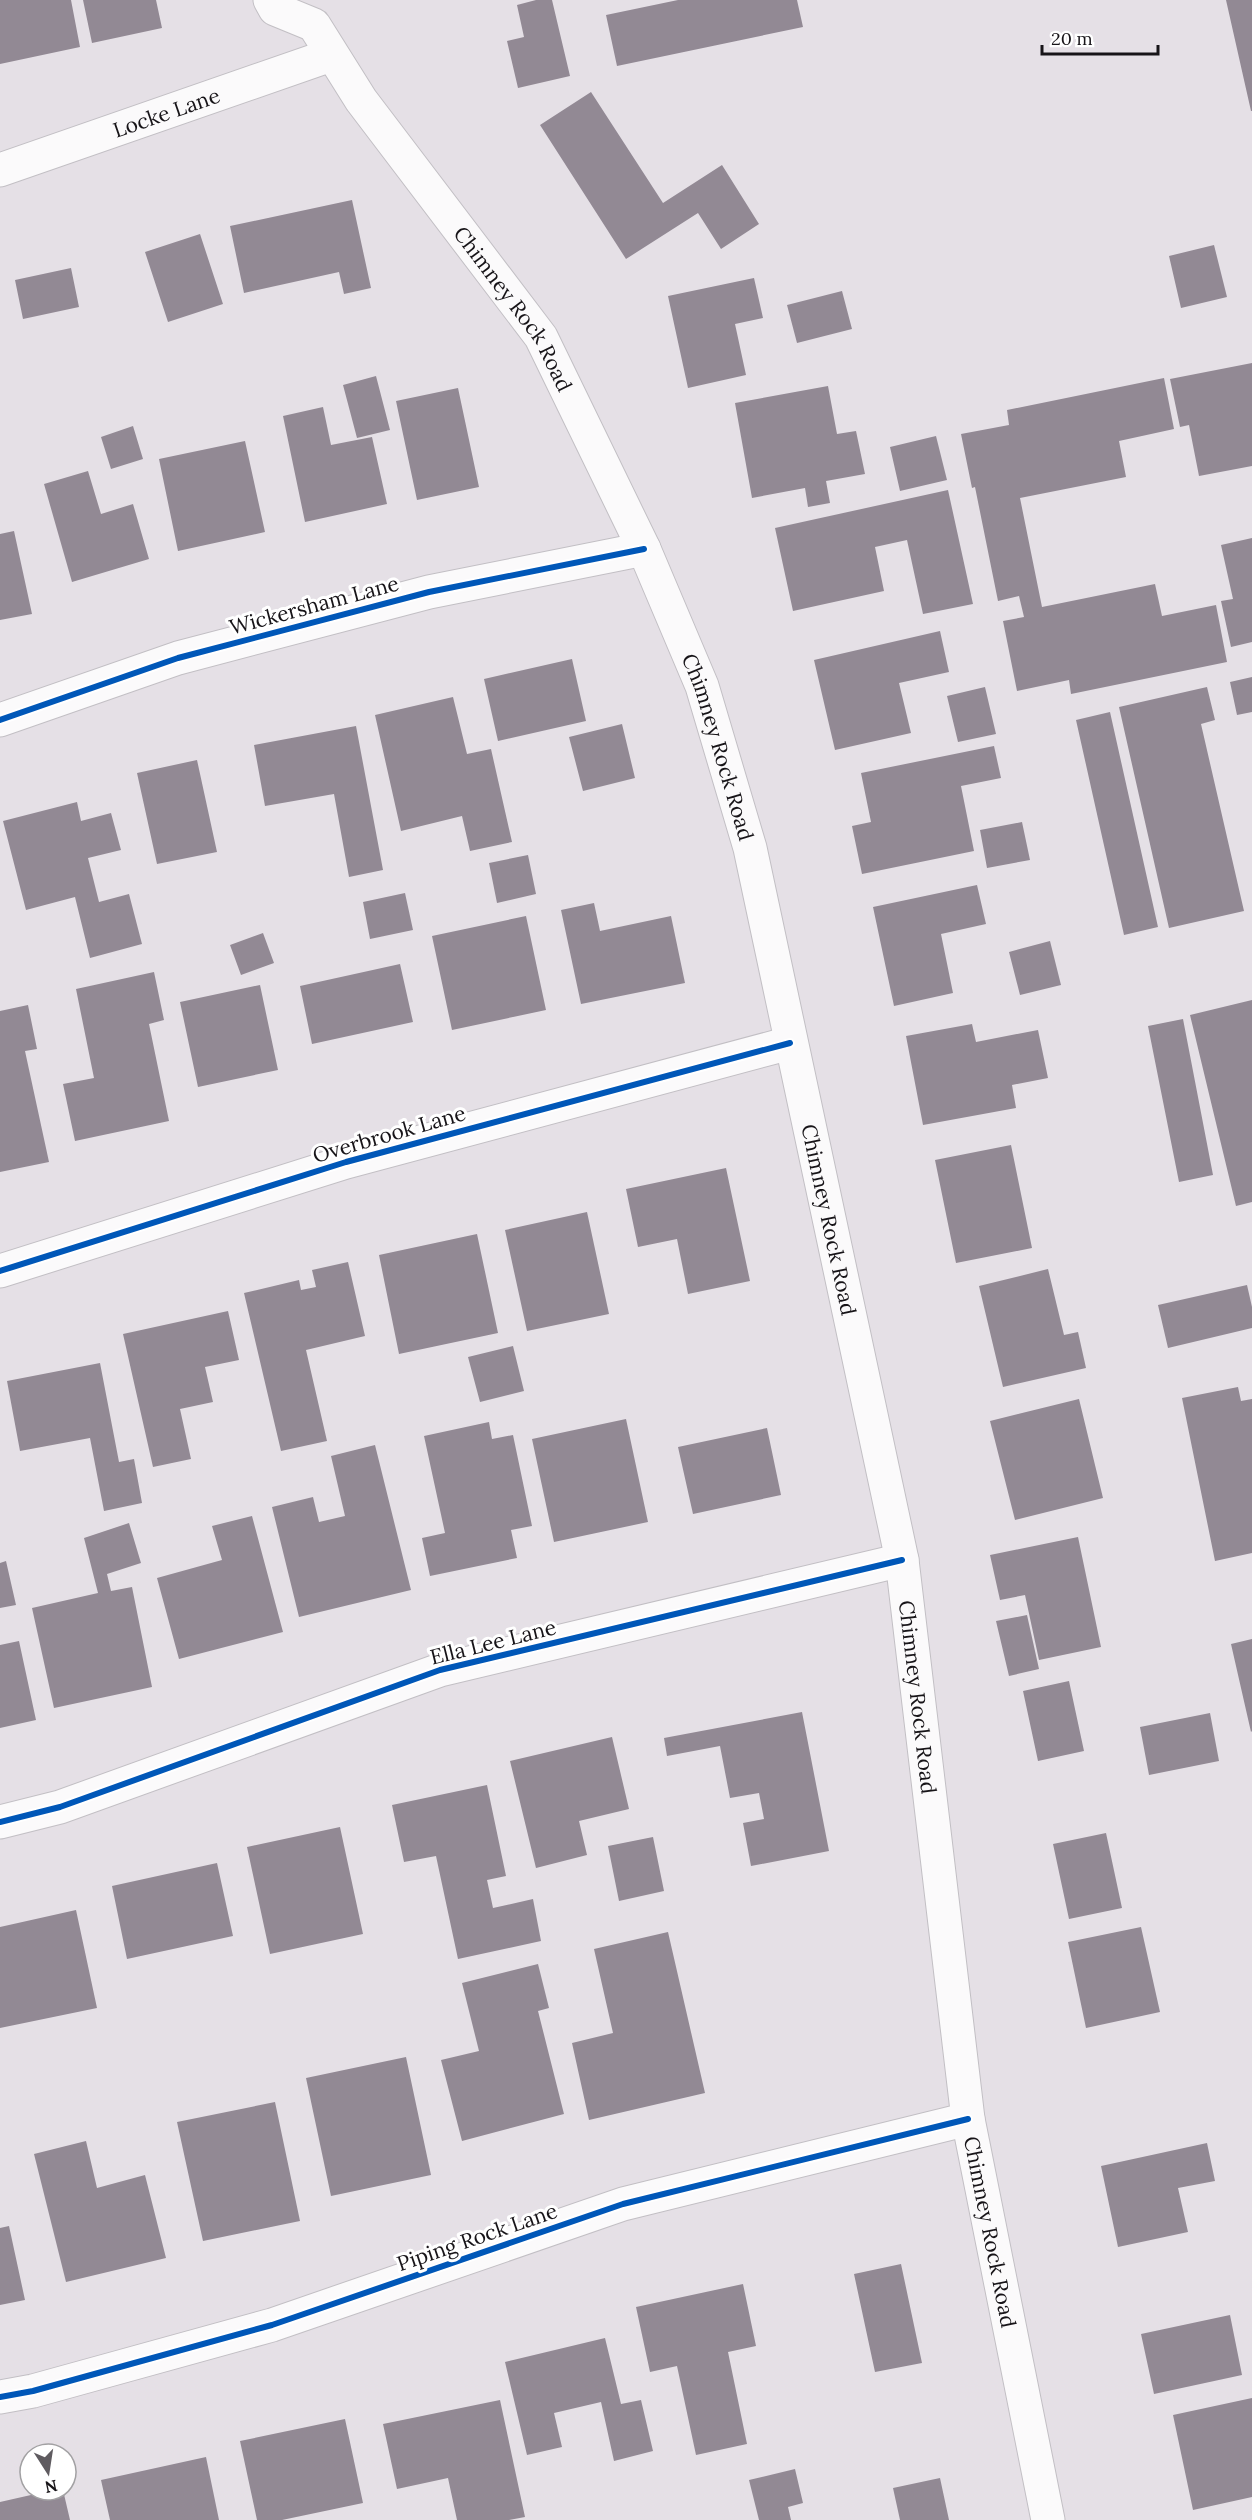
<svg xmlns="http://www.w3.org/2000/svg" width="1252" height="2520" font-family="Lora,serif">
<rect width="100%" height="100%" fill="#e5e0e6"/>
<path fill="#928994" d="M 0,0 L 71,0 L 80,47 L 0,64 Z
M 83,0 L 156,0 L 162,28 L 92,43 Z
M 536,0 L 552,0 L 570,76 L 518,88 L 507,41 L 524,37 L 517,5 Z
M 678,0 L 797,0 L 803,27 L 617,66 L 606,15 Z
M 1226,0 L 1252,0 L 1252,111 L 1251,111 Z
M 591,92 L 663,203 L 722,165 L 759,224 L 721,249 L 698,213 L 626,259 L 540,125 Z
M 352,200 L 371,288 L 344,294 L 339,272 L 244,293 L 230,226 Z
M 200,234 L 223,304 L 168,322 L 145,252 Z
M 1214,245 L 1227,297 L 1181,308 L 1169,256 Z
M 71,268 L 79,307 L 23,319 L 15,280 Z
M 754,278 L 763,318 L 735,324 L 746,375 L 688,388 L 668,296 Z
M 842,291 L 852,329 L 797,343 L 787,305 Z
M 1252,363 L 1252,466 L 1199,476 L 1189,425 L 1180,427 L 1170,379 Z
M 376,376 L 390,430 L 357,438 L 343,385 Z
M 1164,378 L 1174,429 L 1119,441 L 1126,477 L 1020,498 L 1042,607 L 1155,584 L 1162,616 L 1216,605 L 1227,662 L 1071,694 L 1069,680 L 1017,691 L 1003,621 L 1024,617 L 1019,596 L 998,601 L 975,487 L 972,488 L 961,434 L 1009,425 L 1007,410 Z
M 828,386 L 837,434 L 856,431 L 865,474 L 826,481 L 830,503 L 808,507 L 805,488 L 752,498 L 735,403 Z
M 458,388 L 479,487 L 417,500 L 396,401 Z
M 323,407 L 331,445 L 372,437 L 387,504 L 305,522 L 283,416 Z
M 133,426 L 143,459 L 111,469 L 101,437 Z
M 936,436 L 947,480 L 900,491 L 890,447 Z
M 245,441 L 265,532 L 178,551 L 159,459 Z
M 88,471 L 101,514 L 133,504 L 149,559 L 72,582 L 44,484 Z
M 948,490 L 973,604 L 923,614 L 907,540 L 875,547 L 884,591 L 793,611 L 775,528 Z
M 14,531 L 32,614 L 0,620 L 0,534 Z
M 1252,538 L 1252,642 L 1231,647 L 1221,601 L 1233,599 L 1221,545 Z
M 940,631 L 949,672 L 899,683 L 911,733 L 835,750 L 814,660 Z
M 572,659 L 586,721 L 498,741 L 484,679 Z
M 1252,677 L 1252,712 L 1237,715 L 1230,682 Z
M 985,687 L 996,734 L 958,742 L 947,696 Z
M 1207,687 L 1215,720 L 1201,724 L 1244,911 L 1169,928 L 1119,707 Z
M 453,697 L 467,754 L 491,749 L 512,842 L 470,851 L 462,816 L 401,831 L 375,715 Z
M 1110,712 L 1158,927 L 1124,935 L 1076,720 Z
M 622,724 L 635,778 L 583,791 L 569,737 Z
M 356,726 L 383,870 L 349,877 L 334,794 L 265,806 L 254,745 Z
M 994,746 L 1001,778 L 961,786 L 974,851 L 862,874 L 852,826 L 871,822 L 861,773 Z
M 197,760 L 217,852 L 157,864 L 137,773 Z
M 77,802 L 81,821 L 111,813 L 121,850 L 88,858 L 99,902 L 129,894 L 142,944 L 90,958 L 75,897 L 26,910 L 3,821 Z
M 1022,822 L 1030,860 L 987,868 L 980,830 Z
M 528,855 L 536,894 L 497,903 L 489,863 Z
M 977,885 L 986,924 L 941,934 L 953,993 L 894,1006 L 873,907 Z
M 405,893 L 413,930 L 370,939 L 363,902 Z
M 594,903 L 600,931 L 671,916 L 685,983 L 581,1004 L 561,910 Z
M 526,916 L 546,1010 L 452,1030 L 432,936 Z
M 263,933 L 274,963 L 241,975 L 230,945 Z
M 1050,941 L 1061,985 L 1020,995 L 1009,952 Z
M 400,964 L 413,1022 L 312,1044 L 300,986 Z
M 154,972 L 164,1020 L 149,1024 L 169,1121 L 75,1141 L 63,1084 L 94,1078 L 76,989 Z
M 260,985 L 278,1070 L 198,1087 L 180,1002 Z
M 1252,1000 L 1252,1202 L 1236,1206 L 1190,1015 Z
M 28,1005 L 37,1049 L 25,1051 L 49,1162 L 0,1172 L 0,1011 Z
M 1183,1019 L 1213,1175 L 1179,1182 L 1148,1026 Z
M 972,1024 L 976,1042 L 1038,1030 L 1048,1078 L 1012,1085 L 1016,1108 L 923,1125 L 906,1036 Z
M 1011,1145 L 1032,1248 L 956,1263 L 935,1160 Z
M 726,1168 L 750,1281 L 688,1294 L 677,1239 L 638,1247 L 626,1189 Z
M 587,1212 L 609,1314 L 527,1331 L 505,1230 Z
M 477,1234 L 498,1333 L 399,1354 L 379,1255 Z
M 348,1262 L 365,1336 L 306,1350 L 327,1441 L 281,1451 L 244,1293 L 299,1280 L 301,1290 L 316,1287 L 312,1270 Z
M 1048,1269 L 1064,1335 L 1078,1332 L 1086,1368 L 1003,1387 L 979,1286 Z
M 1247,1285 L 1252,1307 L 1252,1328 L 1168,1348 L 1158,1305 Z
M 228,1311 L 239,1360 L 205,1367 L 213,1402 L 180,1409 L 191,1459 L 153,1467 L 123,1334 Z
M 513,1346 L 524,1391 L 480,1402 L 468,1357 Z
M 100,1363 L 119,1462 L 134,1459 L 142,1503 L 104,1511 L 90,1438 L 20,1451 L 7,1381 Z
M 1238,1387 L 1241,1401 L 1252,1399 L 1252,1553 L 1215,1561 L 1182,1398 Z
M 1079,1399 L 1103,1498 L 1015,1520 L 990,1421 Z
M 626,1419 L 648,1522 L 554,1542 L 532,1439 Z
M 489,1422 L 492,1439 L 513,1435 L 532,1526 L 511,1530 L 517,1558 L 430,1576 L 422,1538 L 445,1533 L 424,1436 Z
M 767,1428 L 781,1495 L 693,1514 L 678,1447 Z
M 375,1445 L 411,1590 L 299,1617 L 272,1507 L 313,1497 L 319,1522 L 345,1516 L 331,1456 Z
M 252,1516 L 283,1632 L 179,1659 L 157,1578 L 222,1560 L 212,1526 Z
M 129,1523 L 141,1563 L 107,1574 L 111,1591 L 132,1587 L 152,1687 L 54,1708 L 32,1608 L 98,1593 L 84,1538 Z
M 1078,1537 L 1101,1647 L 1039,1660 L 1025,1595 L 1000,1600 L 990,1555 Z
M 6,1561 L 16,1605 L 0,1608 L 0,1563 Z
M 1027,1615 L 1039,1669 L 1009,1676 L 996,1621 Z
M 1252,1639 L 1252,1731 L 1251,1732 L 1231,1644 Z
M 19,1641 L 36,1720 L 0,1728 L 0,1645 Z
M 1069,1681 L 1084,1751 L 1038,1761 L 1023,1691 Z
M 802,1712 L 829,1851 L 751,1866 L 743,1823 L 764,1819 L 759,1793 L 730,1798 L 720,1746 L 667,1756 L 664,1738 Z
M 1210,1713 L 1219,1761 L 1149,1775 L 1140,1727 Z
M 612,1737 L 629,1809 L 579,1821 L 587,1855 L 536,1868 L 510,1761 Z
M 487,1785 L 506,1876 L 487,1880 L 493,1908 L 533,1899 L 541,1941 L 458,1959 L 436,1856 L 404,1862 L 392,1805 Z
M 340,1827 L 363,1934 L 270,1954 L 247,1847 Z
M 1106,1833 L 1122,1908 L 1069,1919 L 1053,1844 Z
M 653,1837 L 664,1891 L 619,1901 L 608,1846 Z
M 217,1863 L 233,1936 L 127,1959 L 112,1886 Z
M 76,1910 L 97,2008 L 0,2028 L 0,1927 Z
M 1141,1927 L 1160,2012 L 1086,2028 L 1068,1942 Z
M 668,1932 L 705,2093 L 589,2120 L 572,2043 L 613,2033 L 594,1949 Z
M 538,1964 L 549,2008 L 538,2011 L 564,2114 L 462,2141 L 441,2060 L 479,2051 L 462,1983 Z
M 406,2057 L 431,2175 L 331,2196 L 306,2078 Z
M 275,2102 L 300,2221 L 203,2241 L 177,2122 Z
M 86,2141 L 97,2188 L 145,2175 L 166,2258 L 66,2282 L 34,2154 Z
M 1207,2143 L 1215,2181 L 1178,2188 L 1188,2232 L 1118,2247 L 1101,2166 Z
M 9,2226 L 25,2300 L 0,2305 L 0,2228 Z
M 901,2264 L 922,2363 L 875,2372 L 854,2274 Z
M 743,2284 L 756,2346 L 728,2352 L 747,2444 L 696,2455 L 677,2366 L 650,2372 L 636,2307 Z
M 1230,2315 L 1242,2375 L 1154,2394 L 1141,2334 Z
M 605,2338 L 621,2404 L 641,2400 L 653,2451 L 614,2461 L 601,2402 L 554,2413 L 562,2447 L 527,2455 L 505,2362 Z
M 1252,2398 L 1252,2497 L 1193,2510 L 1173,2415 Z
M 500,2400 L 525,2517 L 509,2520 L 457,2520 L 448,2478 L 397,2489 L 383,2424 Z
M 345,2419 L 363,2503 L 282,2520 L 257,2520 L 240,2441 Z
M 206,2457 L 219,2520 L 110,2520 L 101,2480 Z
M 795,2469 L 803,2503 L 788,2507 L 791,2520 L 759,2520 L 749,2480 Z
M 940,2478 L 949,2520 L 900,2520 L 893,2488 Z
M 53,2490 L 63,2490 L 70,2520 L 0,2520 L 0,2502 Z"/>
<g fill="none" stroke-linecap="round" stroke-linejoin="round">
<defs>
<g id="street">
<path id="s1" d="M 0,170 L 331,55"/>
<path d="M 0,720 L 178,658 L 429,592 L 644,549"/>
<path d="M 0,1271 L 346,1162 L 790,1043"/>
<path d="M 0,1822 L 60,1807 L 440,1670 L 902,1560"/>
<path d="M 0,2397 L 33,2391 L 272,2325 L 623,2204 L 968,2119"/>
</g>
<g id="secondary">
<path id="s2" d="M 270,0 L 275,9 L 314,25 L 361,100 L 541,337 L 644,549 L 702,686 L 750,848 L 902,1560 L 968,2119 L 1048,2520"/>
</g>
</defs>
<use href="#street" stroke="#c2bfc4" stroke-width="35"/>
<use href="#secondary" stroke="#c2bfc4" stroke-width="35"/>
<use href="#street" stroke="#fbfafb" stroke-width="33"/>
<use href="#secondary" stroke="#fbfafb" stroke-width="33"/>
<defs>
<path id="cycleway" d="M 0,720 L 178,658 L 429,592 L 644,549
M 0,1271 L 346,1162 L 790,1043
M 0,1822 L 60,1807 L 440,1670 L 902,1560
M 0,2397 L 33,2391 L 272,2325 L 623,2204 L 968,2119"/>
</defs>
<use href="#cycleway" stroke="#fff" stroke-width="10"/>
<use href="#cycleway" stroke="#0057b8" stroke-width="6"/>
</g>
<g text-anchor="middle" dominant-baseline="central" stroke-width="6" stroke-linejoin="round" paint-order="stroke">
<g font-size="21" fill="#171418" stroke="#fff">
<text stroke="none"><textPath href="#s1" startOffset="176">Locke Lane</textPath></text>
<text stroke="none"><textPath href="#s2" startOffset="400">Chimney Rock Road</textPath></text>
<text transform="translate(314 605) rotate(-15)">Wickersham Lane</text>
<text stroke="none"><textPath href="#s2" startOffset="886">Chimney Rock Road</textPath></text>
<text transform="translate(389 1134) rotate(-16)">Overbrook Lane</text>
<text stroke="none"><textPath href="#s2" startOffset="1372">Chimney Rock Road</textPath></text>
<text transform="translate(493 1642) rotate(-14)">Ella Lee Lane</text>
<text stroke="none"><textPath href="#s2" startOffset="1858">Chimney Rock Road</textPath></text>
<text stroke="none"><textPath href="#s2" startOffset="2398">Chimney Rock Road</textPath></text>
<text transform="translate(477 2237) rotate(-19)">Piping Rock Lane</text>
</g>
</g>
<g transform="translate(48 2472) rotate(168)"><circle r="28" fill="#ffffff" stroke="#a2a1a3" stroke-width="1.5"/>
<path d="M0-4.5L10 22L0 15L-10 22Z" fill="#5f5b60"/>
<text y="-9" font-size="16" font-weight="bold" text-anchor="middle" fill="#171418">N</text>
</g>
<path d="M1042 45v9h116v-9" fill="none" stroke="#171418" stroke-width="3"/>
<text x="1051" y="45" font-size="18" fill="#171418" stroke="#ffffff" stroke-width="4.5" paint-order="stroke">20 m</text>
</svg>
